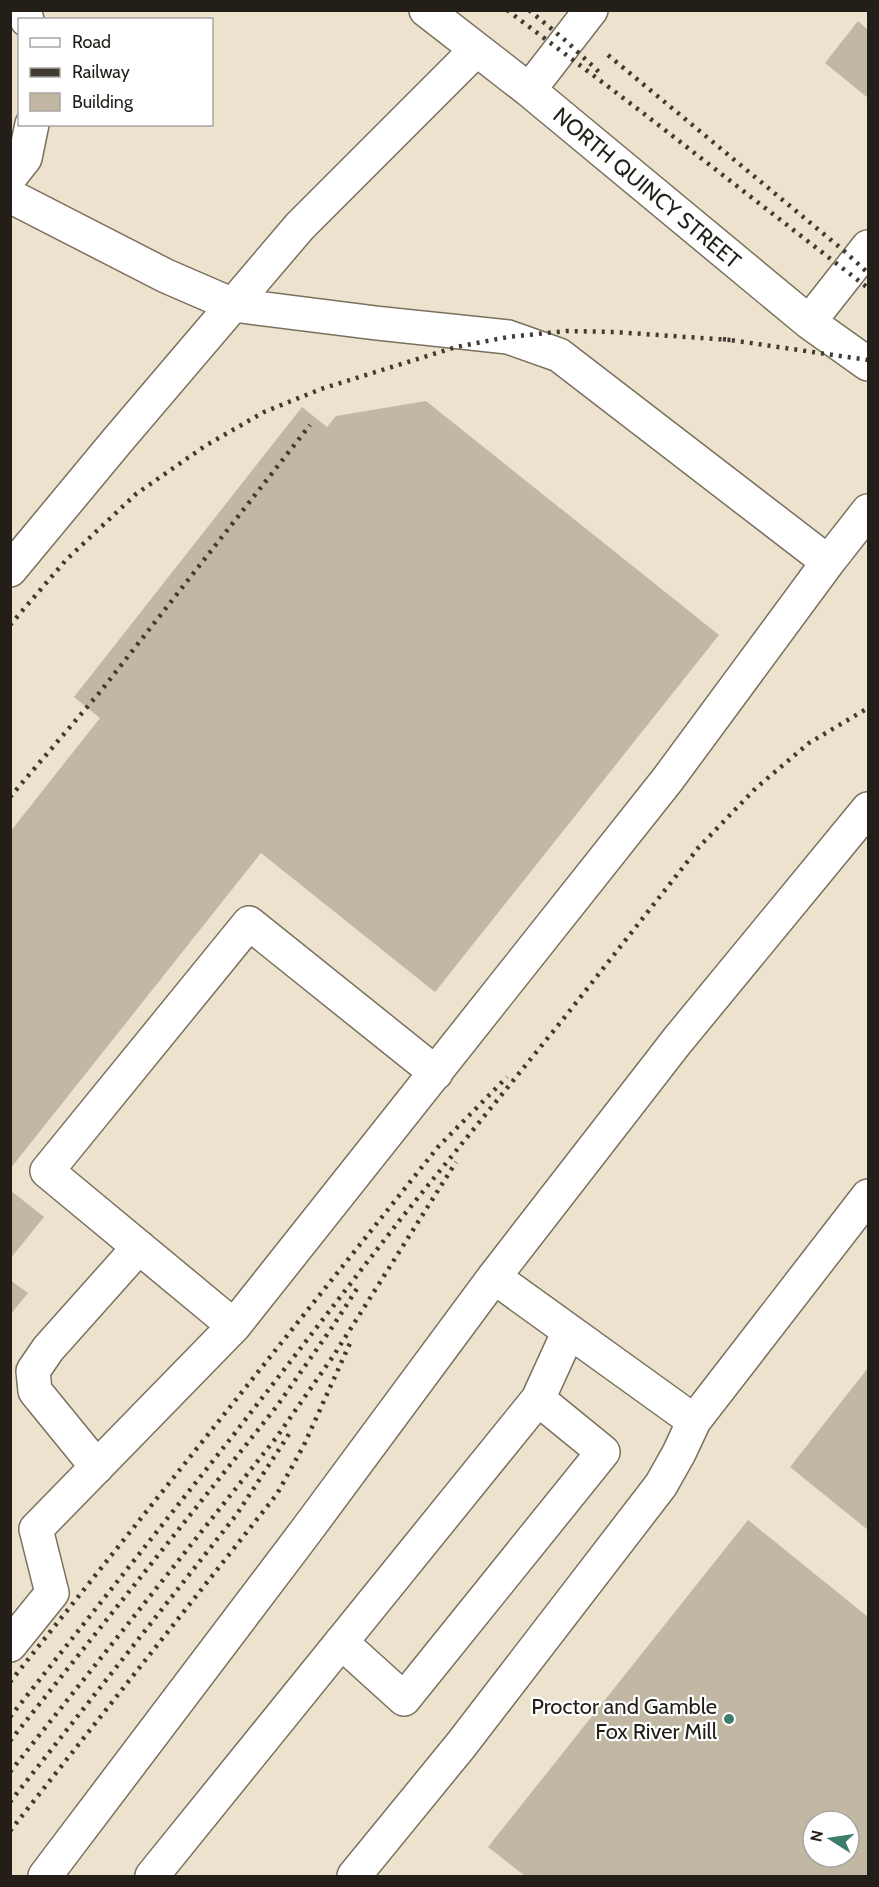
<svg xmlns="http://www.w3.org/2000/svg" width="879" height="1887" font-family="Cabin,sans-serif">
<rect width="100%" height="100%" fill="#ede2cd"/>
<path fill="#c2b7a3" fill-rule="evenodd" d="M 858,21 L 868,30 L 868,98 L 825,63 Z
M 426,401 L 719,635 L 435,992 L 261,853 L 10,1169 L 10,832 L 100,718 L 74,697 L 302,407 L 327,427 L 336,416 Z
M 10,1190 L 44,1217 L 10,1259 Z
M 10,1280 L 28,1293 L 10,1315 Z
M 868,1368 L 868,1530 L 790,1467 Z
M 748,1520 L 868,1617 L 868,1876 L 525,1876 L 488,1847 ZM 813,1821 L 849,1821 L 849,1857 L 813,1857 Z"/>
<g fill="none" stroke-linecap="round" stroke-linejoin="round">
<defs>
<path id="minor" d="M 24,10 L 27,20
M 426,10 L 529,90 L 809,322 L 868,364
M 529,90 L 591,10
M 10,177 L 25,158 L 32,124
M 10,196 L 166,276 L 233,305 L 376,323 L 508,337 L 559,355 L 828,562
M 809,322 L 868,247
M 10,570 L 117,441 L 300,226 L 476,50
M 868,809 L 677,1041 L 494,1277 L 694,1421 L 868,1196
M 234,1326 L 47,1171 L 249,923 L 436,1073
M 97,1467 L 35,1391 L 33,1371 L 48,1349 L 139,1247
M 36,1529 L 234,1326 L 668,779 L 828,562 L 868,511
M 341,1642 L 404,1699 L 603,1452 L 538,1399
M 10,1645 L 52,1593 L 36,1529
M 45,1876 L 306,1531 L 494,1277
M 152,1876 L 538,1399 L 569,1331
M 354,1876 L 461,1745 L 661,1485 L 679,1453 L 694,1421"/>
</defs>
<use href="#minor" stroke="#7a705e" stroke-width="36"/>
<use href="#minor" stroke="#fff" stroke-width="33"/>
<path stroke="#403b32" stroke-width="4.5" stroke-dasharray="3 6" stroke-linecap="butt" d="M 507,10 L 643,113 L 868,288
M 529,10 L 566,41 L 599,72
M 608,55 L 843,250 L 868,273
M 723,339 L 868,360
M 10,625 L 66,560 L 136,494 L 205,446 L 264,412 L 321,389 L 456,347 L 508,337 L 566,331 L 614,332 L 731,340
M 10,797 L 100,692 L 310,425
M 10,1682 L 438,1147 L 507,1077
M 10,1717 L 235,1433 L 399,1221 L 564,1018 L 699,847 L 756,788 L 809,743 L 868,708
M 10,1741 L 277,1406 L 333,1326 L 360,1284
M 10,1772 L 276,1438 L 334,1355 L 456,1162
M 10,1802 L 237,1514 L 291,1431
M 10,1831 L 277,1494 L 304,1445 L 351,1341"/>
</g>
<circle fill="#3c7d6c" stroke="#fff" stroke-width="2" cx="729" cy="1719" r="6"/>
<g text-anchor="middle" dominant-baseline="central" stroke-width="4.5" stroke-linejoin="round" paint-order="stroke">
<g font-size="22" fill="#231f18" stroke="#fff">
<text transform="translate(647 188) rotate(40)">NORTH QUINCY STREET</text>
</g>
<g font-size="22" fill="#231f18" stroke="#fff" text-anchor="end">
<text x="717" y="1706">Proctor and Gamble<tspan x="717" dy="25">Fox River Mill</tspan></text>
</g>
</g>
<rect width="879" height="1887" fill="none" stroke="#231f18" stroke-width="24"/>
<rect x="18" y="18" width="195" height="108" fill="#ffffff" stroke="#a7a5a3" stroke-width="1.5"/>
<rect x="30" y="38" width="30" height="9" fill="#ffffff" stroke="#a7a5a3" stroke-width="1.5"/>
<text x="72" y="48" font-size="18" fill="#231f18">Road</text>
<rect x="30" y="68" width="30" height="9" fill="#403b32" stroke="#a7a5a3" stroke-width="1.5"/>
<text x="72" y="78" font-size="18" fill="#231f18">Railway</text>
<rect x="30" y="93" width="30" height="18" fill="#c2b7a3" stroke="#a7a5a3" stroke-width="1.5"/>
<text x="72" y="108" font-size="18" fill="#231f18">Building</text>
<g transform="translate(831 1839) rotate(282)"><circle r="28" fill="#ffffff" stroke="#a7a5a3" stroke-width="1.5"/>
<path d="M0-4.5L10 22L0 15L-10 22Z" fill="#3c7d6c"/>
<text y="-9" font-size="16" font-weight="bold" text-anchor="middle" fill="#231f18">N</text>
</g>
</svg>
